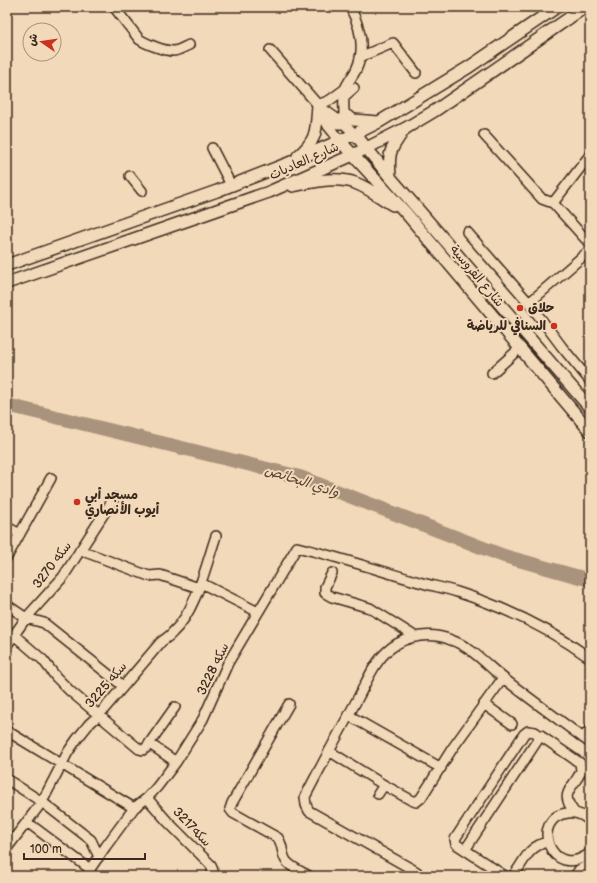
<svg xmlns="http://www.w3.org/2000/svg" width="597" height="883" font-family="'Balsamiq Sans','Playpen Sans Arabic',sans-serif">
<rect width="100%" height="100%" fill="#f2d9b9"/>
<filter id="ink" filterUnits="userSpaceOnUse"><feTurbulence type="fractalNoise" baseFrequency=".025" numOctaves="2"/><feDisplacementMap in="SourceGraphic" scale="8" xChannelSelector="R" yChannelSelector="G"/><feConvolveMatrix kernelMatrix="1 2 1 2 8 2 1 2 1" color-interpolation-filters="sRGB"/></filter>
<g filter="url(#ink)">
<g fill="none" stroke-linecap="round" stroke-linejoin="round">
<path stroke="#aa937c" stroke-width="14" d="M 7,405 L 300,477 L 504,556 L 590,580"/>
<defs>
<path id="minor" d="M 114,7 L 139,39 C 146,44 165,51 173,51 C 178,51 184,47 189,45
M 270,50 L 318,105 L 328,126 L 340,141
M 360,57 L 393,43 L 416,73
M 345,96 L 354,88
M 318,105 L 330,100 L 345,89
M 319,106 L 344,124 L 355,134
M 326,121 L 337,124 L 344,124 C 345,113 342,100 345,89 C 347,83 353,76 356,70 C 366,49 360,26 350,7
M 484,135 L 542,199 L 553,203 L 590,244
M 212,148 L 231,185
M 130,176 L 142,191
M 553,203 L 590,155
M 467,232 L 529,303 L 562,347 L 590,381
M 529,303 L 590,250
M 492,373 L 520,348
M 7,527 L 20,534
M 80,550 L 149,576 L 160,575 L 199,588
M 7,557 L 51,478
M 332,573 L 325,587 L 325,593 L 332,597 L 370,608 L 416,637
M 201,583 L 258,612
M 7,605 L 26,618 L 44,623 L 123,686
M 14,635 L 43,660 L 56,677 L 70,691 L 139,749 L 143,750 L 146,748 L 175,707
M 7,645 L 26,618 L 63,577 L 114,498
M 289,704 L 232,803 L 230,809 L 233,813 L 278,838 C 284,847 281,855 287,862 C 292,868 302,872 309,876
M 484,704 L 512,724
M 348,715 L 441,768
M 7,731 L 134,808
M 583,738 L 590,729
M 150,744 L 176,762
M 329,751 L 384,785 L 411,800 L 416,802 L 421,798 L 452,749 L 503,678
M 8,780 L 42,802 L 91,840 L 99,857
M 378,794 L 384,785
M 147,798 L 167,821 L 211,865 L 213,871 L 211,876
M 27,822 L 90,869
M 590,822 C 585,816 577,812 568,813 C 528,817 551,883 590,853
M 7,848 L 42,802 L 68,752 L 77,739 L 89,724 L 99,715 L 161,642 C 165,639 170,636 173,632 C 196,611 206,565 216,536
M 465,850 L 541,735
M 417,872 L 309,811 L 306,805 L 305,797 C 322,764 340,731 358,698 C 367,681 375,660 391,648 C 407,635 432,632 451,640 C 470,646 487,665 502,677 C 531,700 561,721 590,743
M 91,876 L 90,869 L 106,846 L 134,808 L 147,798 L 157,787 L 176,762 L 203,719 L 228,663 L 297,547 C 338,557 378,570 419,582 C 432,586 445,588 457,592 C 504,607 550,629 590,658
M 505,876 L 456,844 L 455,839 L 524,734 L 528,731 L 535,732 L 580,763 L 581,771 C 573,790 558,792 575,813
M 513,876 C 525,861 527,847 547,842
M 575,876 L 579,870 L 590,864"/>
<path id="major" d="M 345,115 L 354,120 L 378,122
M 355,134 L 390,177 L 590,408
M 340,141 L 406,213 L 590,431
M 298,156 C 318,139 316,130 318,105
M 390,176 C 388,152 390,150 404,130
M 293,186 C 313,182 336,176 355,183 C 369,188 381,198 393,205
M 7,265 L 217,191 L 291,162 L 355,134 L 379,122 L 469,67 L 557,7
M 7,283 L 269,192 L 353,155 L 406,128 L 436,110 L 585,7"/>
</defs>
<use href="#minor" stroke="#3b2a1e" stroke-width="12"/>
<use href="#major" stroke="#3b2a1e" stroke-width="14"/>
<use href="#minor" stroke="#f2d9b9" stroke-width="9"/>
<use href="#major" stroke="#f2d9b9" stroke-width="11"/>
</g>
</g>
<g fill="#c8321e" stroke="#f2d9b9" stroke-width="1.5">
<circle cx="520" cy="308" r="4"/>
<circle cx="554" cy="326" r="4"/>
<circle cx="77" cy="502" r="4"/>
</g>
<g text-anchor="middle" dominant-baseline="central" stroke-width="4" stroke-linejoin="round" paint-order="stroke">
<g font-size="13" fill="#3b2a1e" stroke="#f2d9b9">
<text transform="translate(304 161) rotate(-24)">شارع العاديات</text>
<text transform="translate(477 276) rotate(50)">شارع الفروسية</text>
<text transform="translate(52 565) rotate(-53)">سكه 3270</text>
<text transform="translate(213 669) rotate(-64)">سكه 3228</text>
<text transform="translate(106 685) rotate(-49)">سكه 3225</text>
<text transform="translate(192 827) rotate(46)">سكه3217</text>
</g>
<g font-size="13" font-weight="bold" fill="#3b2a1e" stroke="#f2d9b9" text-anchor="start">
<text x="528" y="308">حلاق</text>
<text x="546" y="326" text-anchor="end">السنافي للرياضة</text>
<text x="85" y="495">مسجد أبي<tspan x="85" dy="15">أيوب الأنصاري</tspan></text>
</g>
<g font-size="14" font-style="italic" fill="#574436" stroke="#f2d9b9">
<text transform="translate(302 481) rotate(18)">وادي البحائص</text>
</g>
</g>
<rect width="597" height="883" fill="none" stroke="#f2d9b9" stroke-width="24"/>
<rect x="12" y="12" width="573" height="859" fill="none" stroke="#3b2a1e" stroke-width="1.5" filter="url(#ink)"/>
<g transform="translate(42 42) rotate(283)"><circle r="19" fill="#f2d9b9" stroke="#a9937b"/>
<path d="M0-3L7 15L0 10L-7 15Z" fill="#c8321e"/>
<text y="-6" font-size="11" font-weight="bold" text-anchor="middle" fill="#3b2a1e">ش</text>
</g>
<path d="M24 853v6h121v-6" fill="none" stroke="#3b2a1e" stroke-width="2"/>
<text x="30" y="853" font-size="12" fill="#3b2a1e" stroke="#f2d9b9" stroke-width="3" paint-order="stroke">100 m</text>
</svg>
